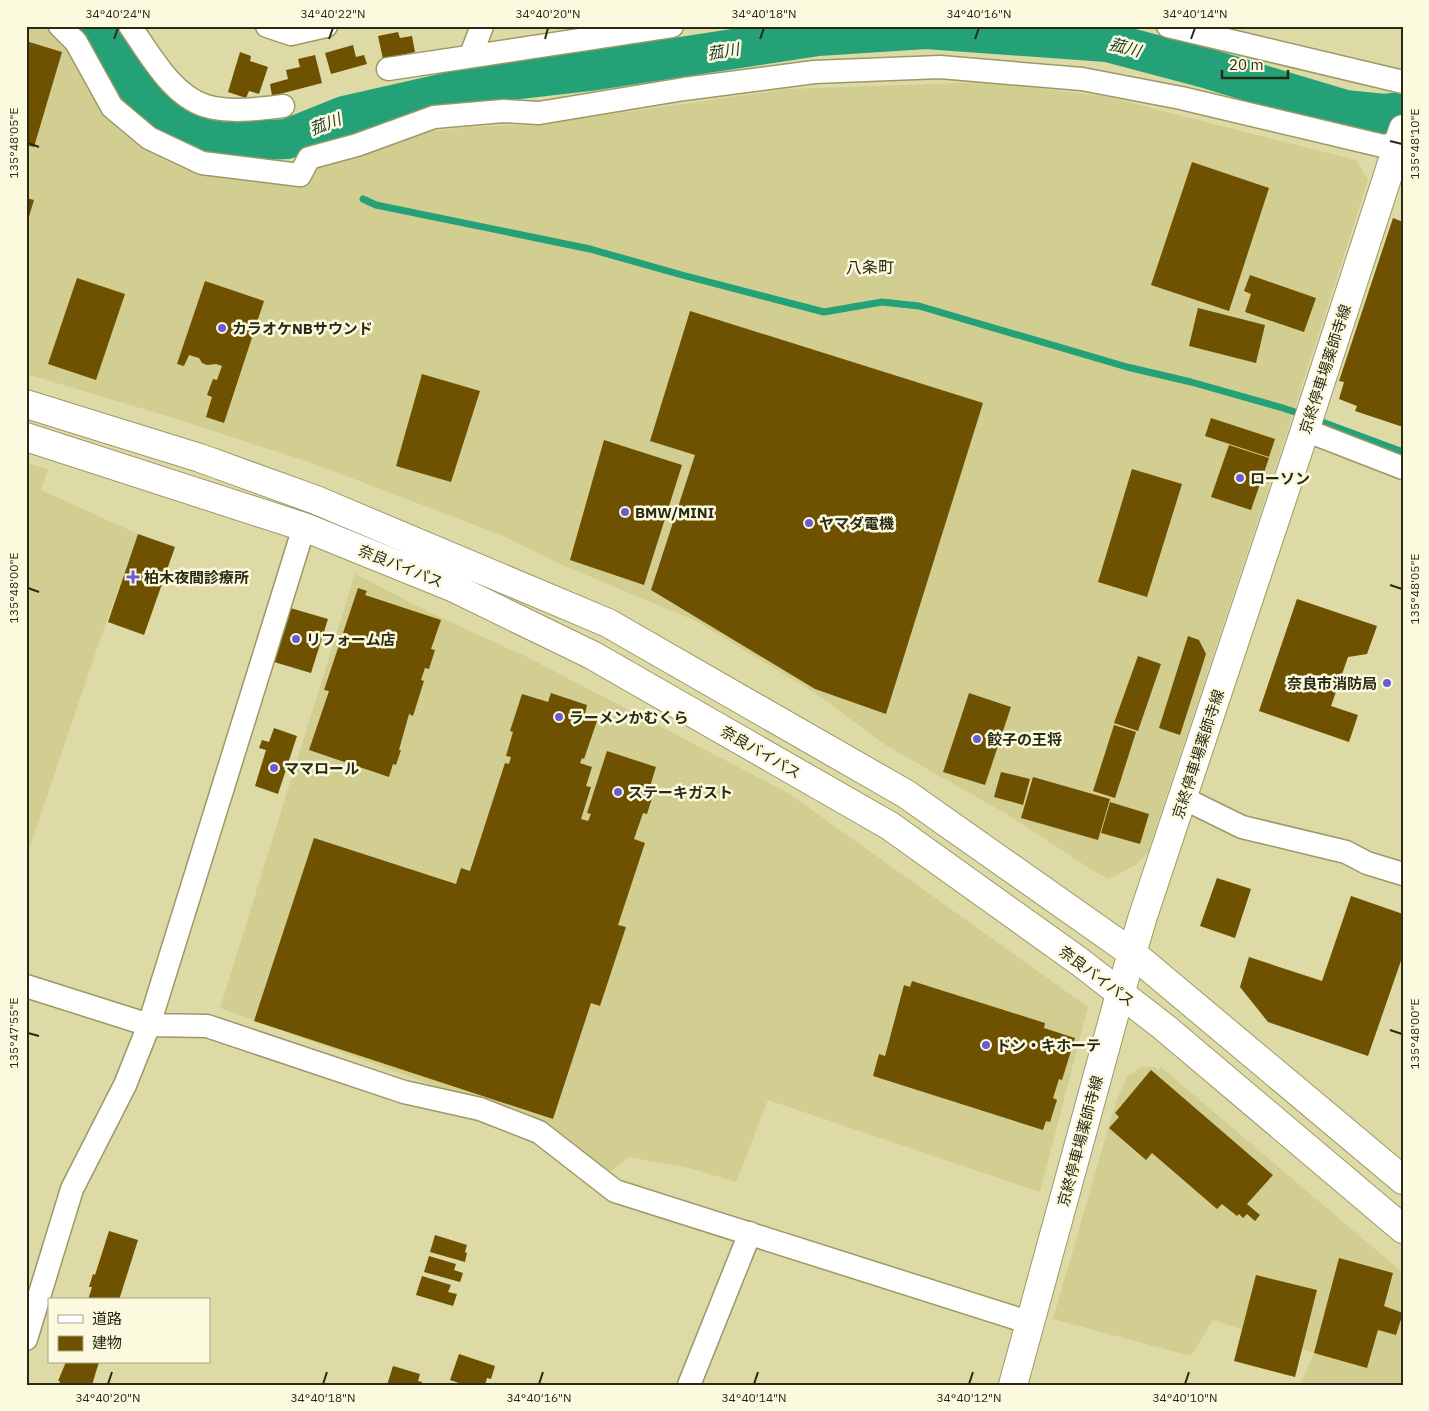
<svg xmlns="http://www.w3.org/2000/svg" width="1429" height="1411" font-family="'IBM Plex Sans','Noto Sans JP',sans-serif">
<rect width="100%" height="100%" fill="#dddaa5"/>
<path fill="#d2ce91" d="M 26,26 L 47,26 L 56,33 L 99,104 L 136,141 L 198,174 L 305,184 L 316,165 L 417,133 L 470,127 L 542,124 L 788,89 L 983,82 L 1104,96 L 1356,160 L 1368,180 L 1290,423 L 1148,852 L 1137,864 L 1109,879 L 1095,872 L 1010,816 L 887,746 L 818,695 L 696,621 L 560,564 L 501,535 L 312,463 L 164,415 L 26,374 Z
M 26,463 L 48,469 L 41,490 L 138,534 L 102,634 L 26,858 Z
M 355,574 L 435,615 L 525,656 L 788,793 L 1088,1007 L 1040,1192 L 768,1100 L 736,1182 L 689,1168 L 629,1157 L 606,1174 L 548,1127 L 220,1008 Z
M 1145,1067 L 1155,1067 L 1158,1070 L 1161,1067 L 1403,1273 L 1403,1385 L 1300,1385 L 1314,1353 L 1213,1320 L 1191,1356 L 1053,1319 L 1116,1101 L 1127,1077 L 1138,1069 Z"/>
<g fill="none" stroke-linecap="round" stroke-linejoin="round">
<path stroke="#25a177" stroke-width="7" d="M 363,199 L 376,205 L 590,249 L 682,275 L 824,312 L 882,302 L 919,306 L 1127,367 L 1191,382 L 1283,408 L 1304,415
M 1314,419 L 1403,452"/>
<path stroke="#25a177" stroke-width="40" d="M 92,26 L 134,83 L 174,125 L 220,142 L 287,139 L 344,116 L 494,82 L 590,71 L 818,36 L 926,29 L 1107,42 L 1209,69 L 1345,110 L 1384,114 L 1403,112"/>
</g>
<path fill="#6e5101" d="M 398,32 L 400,38 L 412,36 L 415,52 L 383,59 L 378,36 Z
M 26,41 L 62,52 L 34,147 L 26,145 Z
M 353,45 L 356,57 L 364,55 L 367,64 L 331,74 L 325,53 Z
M 240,52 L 251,56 L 250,61 L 268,67 L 259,94 L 249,91 L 246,98 L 228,92 Z
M 315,55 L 322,83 L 272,96 L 270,84 L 288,79 L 286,70 L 300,67 L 298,59 Z
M 1192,162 L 1269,188 L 1229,311 L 1151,285 Z
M 26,198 L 34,200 L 27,223 L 26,223 Z
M 1393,218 L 1403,222 L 1403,427 L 1355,411 L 1357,406 L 1339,399 L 1344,382 L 1339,381 Z
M 1250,275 L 1316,298 L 1304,332 L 1245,312 L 1251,294 L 1244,291 Z
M 77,278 L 125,294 L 96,380 L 48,364 Z
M 205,281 L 264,301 L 224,423 L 206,417 L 212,397 L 207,395 L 213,379 L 217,380 L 222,366 L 216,364 L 207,365 L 202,363 L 199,358 L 189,355 L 184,366 L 177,364 Z
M 1198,308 L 1265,325 L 1256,363 L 1189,346 Z
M 690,311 L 983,403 L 886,714 L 815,689 L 651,590 L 695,455 L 650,441 Z
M 422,374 L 480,391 L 451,482 L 396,466 Z
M 1211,418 L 1275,439 L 1269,457 L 1205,436 Z
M 604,440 L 682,465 L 644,585 L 570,560 Z
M 1229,445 L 1269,458 L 1251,510 L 1211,497 Z
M 1132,469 L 1182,484 L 1147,597 L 1098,582 Z
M 138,534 L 175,547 L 144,635 L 108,622 Z
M 358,588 L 367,591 L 365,595 L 441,620 L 431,649 L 435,650 L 429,669 L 425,668 L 421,680 L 424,681 L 413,716 L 409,714 L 399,750 L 401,750 L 396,765 L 393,764 L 389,777 L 309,750 L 329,691 L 324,690 Z
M 1297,599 L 1377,626 L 1367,654 L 1348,657 L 1331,706 L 1358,715 L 1349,742 L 1259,711 Z
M 280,605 L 328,619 L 311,673 L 264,659 Z
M 1188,636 L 1199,640 L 1206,654 L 1180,735 L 1159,728 Z
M 1138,656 L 1161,664 L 1138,731 L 1114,723 Z
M 551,693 L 587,705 L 585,714 L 598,718 L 584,759 L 582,758 L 580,763 L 592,767 L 586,786 L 591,787 L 581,819 L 588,821 L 591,814 L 587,813 L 607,751 L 656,767 L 648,793 L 653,795 L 647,814 L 643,813 L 634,839 L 645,843 L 618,925 L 626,927 L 600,1006 L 591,1003 L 553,1119 L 254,1021 L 314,838 L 456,884 L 461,868 L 470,871 L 505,763 L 509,764 L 511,757 L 506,756 L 513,732 L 510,731 L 522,694 L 548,702 Z
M 969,693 L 1011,707 L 985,785 L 943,772 Z
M 1114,725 L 1136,732 L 1115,798 L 1093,791 Z
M 274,728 L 297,736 L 278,794 L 255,786 L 266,750 L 259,748 L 262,740 L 269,742 Z
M 1001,772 L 1030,779 L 1023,805 L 994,797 Z
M 1033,777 L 1110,799 L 1098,840 L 1021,818 Z
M 1110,802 L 1149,814 L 1140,844 L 1101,833 Z
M 1217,878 L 1251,889 L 1235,938 L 1200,926 Z
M 1351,896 L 1403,914 L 1403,955 L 1368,1056 L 1268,1022 L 1240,987 L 1249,957 L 1322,981 Z
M 912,981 L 1045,1023 L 1044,1028 L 1075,1038 L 1062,1080 L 1059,1079 L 1053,1098 L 1057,1100 L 1050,1122 L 1046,1121 L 1043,1130 L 873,1076 L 879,1054 L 885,1056 L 904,985 L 910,987 Z
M 1151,1070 L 1273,1175 L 1247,1204 L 1260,1215 L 1255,1221 L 1247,1214 L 1243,1218 L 1239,1214 L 1237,1216 L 1222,1204 L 1217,1209 L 1152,1153 L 1146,1160 L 1109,1128 L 1119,1117 L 1115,1113 Z
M 109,1231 L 138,1240 L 119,1300 L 88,1300 L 92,1287 L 89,1287 L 93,1274 L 95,1275 Z
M 435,1235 L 467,1245 L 465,1252 L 467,1253 L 465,1262 L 430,1252 Z
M 429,1256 L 456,1264 L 454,1270 L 463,1273 L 460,1282 L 424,1272 Z
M 1339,1258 L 1393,1273 L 1384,1306 L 1403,1313 L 1396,1335 L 1378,1330 L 1367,1368 L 1314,1353 Z
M 1256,1275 L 1317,1290 L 1295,1377 L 1234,1361 Z
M 422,1276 L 451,1285 L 448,1292 L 457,1294 L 453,1306 L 416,1295 Z
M 459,1354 L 495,1366 L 491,1379 L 487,1378 L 485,1385 L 465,1385 L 450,1380 Z
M 66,1362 L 99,1362 L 92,1385 L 59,1385 L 60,1381 L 58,1381 Z
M 393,1366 L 420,1374 L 418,1381 L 422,1382 L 421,1385 L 387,1385 Z"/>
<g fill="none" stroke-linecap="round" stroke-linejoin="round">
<defs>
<path id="minor" d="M 60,26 L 76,42 L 112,107 L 149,138 L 202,163 L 300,175 L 309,158 L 357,145 L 434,117 L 503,111 L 539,113 L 684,89 L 814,72 L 940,67 L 1082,79 L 1181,98 L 1383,146 L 1403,142
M 130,26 C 149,53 172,96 206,106 C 229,113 259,109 283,106
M 267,26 L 291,34 L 326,26
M 1168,26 L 1403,82
M 471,55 L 482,26
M 388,69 L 672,26
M 1305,430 L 1403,468
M 1183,798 L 1242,827 L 1346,852 L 1367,863 L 1403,874
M 26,986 L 149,1025 L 207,1026 L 404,1092 L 480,1109 L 539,1132 L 615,1191 L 1031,1323
M 26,1339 L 72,1189 L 125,1085 L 149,1025 L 304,527
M 689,1385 L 750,1233"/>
<path id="major" d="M 1013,1385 L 1120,994 L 1143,916 L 1305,430 L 1403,129"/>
<path id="highway" d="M 26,404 L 200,458 L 316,500 L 608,623 L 906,794 L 1132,953 L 1403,1180
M 26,437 L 304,527 L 452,587 L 592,655 L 890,826 L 1080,962 L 1164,1027 L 1403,1229"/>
</defs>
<use href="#minor" stroke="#9d9966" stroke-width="25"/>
<use href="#major" stroke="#9d9966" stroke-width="30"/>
<use href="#highway" stroke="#9d9966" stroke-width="30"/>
<use href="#minor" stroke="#fff" stroke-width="22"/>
<use href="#major" stroke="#fff" stroke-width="28"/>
<use href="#highway" stroke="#fff" stroke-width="28"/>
</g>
<path fill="none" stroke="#2a2914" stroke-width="2" d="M 114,39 L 118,28M 329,39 L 333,28M 545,39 L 548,28M 760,39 L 764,28M 975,39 L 979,28M 1191,39 L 1195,28M 1390,141 L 1402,144M 28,143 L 39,147M 1390,585 L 1402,589M 28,588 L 39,592M 1390,1030 L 1402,1034M 28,1033 L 39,1036M 108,1384 L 112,1372M 323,1384 L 327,1372M 539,1384 L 543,1372M 754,1384 L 758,1372M 969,1384 L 973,1372M 1185,1384 L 1189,1372"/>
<g fill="#6a5ad3" stroke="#fbfadf" stroke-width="2">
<circle cx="222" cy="328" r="5"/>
<circle cx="1240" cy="478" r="5"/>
<circle cx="625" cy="512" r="5"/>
<circle cx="809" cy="523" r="5"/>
<path d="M130.5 569.5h5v5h5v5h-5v5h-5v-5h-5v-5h5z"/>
<circle cx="296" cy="639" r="5"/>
<circle cx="1387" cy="683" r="5"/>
<circle cx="559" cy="717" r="5"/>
<circle cx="977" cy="739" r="5"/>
<circle cx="274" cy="768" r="5"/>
<circle cx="618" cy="792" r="5"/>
<circle cx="986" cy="1045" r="5"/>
</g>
<g text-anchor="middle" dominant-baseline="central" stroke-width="5" stroke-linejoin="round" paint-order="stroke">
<g font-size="15" font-weight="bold" fill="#2a2914" stroke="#fbfadf" text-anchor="start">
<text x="232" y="328">カラオケNBサウンド</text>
<text x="1250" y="478">ローソン</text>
<text x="635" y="512">BMW/MINI</text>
<text x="819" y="523">ヤマダ電機</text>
<text x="144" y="577">柏木夜間診療所</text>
<text x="306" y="639">リフォーム店</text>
<text x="1377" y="683" text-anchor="end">奈良市消防局</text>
<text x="569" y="717">ラーメンかむくら</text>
<text x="987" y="739">餃子の王将</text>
<text x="284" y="768">ママロール</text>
<text x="628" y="792">ステーキガスト</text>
<text x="996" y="1045">ドン・キホーテ</text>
</g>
<g font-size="15" fill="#2a2914" stroke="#fbfadf">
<text transform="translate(1325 369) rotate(-72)">京終停車場薬師寺線</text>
<text transform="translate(401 566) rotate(22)">奈良バイパス</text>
<text transform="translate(761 752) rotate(30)">奈良バイパス</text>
<text transform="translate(1198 754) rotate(-72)">京終停車場薬師寺線</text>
<text transform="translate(1097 976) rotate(37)">奈良バイパス</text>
<text transform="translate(1080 1141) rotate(-75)">京終停車場薬師寺線</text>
</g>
<g font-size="16" font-style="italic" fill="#223b30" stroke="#fbfadf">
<text transform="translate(1125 47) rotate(15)">菰川</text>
<text transform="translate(723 51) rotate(-9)">菰川</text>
<text transform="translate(325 124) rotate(-21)">菰川</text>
</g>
<g font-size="16" fill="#2a2914" stroke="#fbfadf">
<text x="870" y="267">八条町</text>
</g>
</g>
<rect width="1429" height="1411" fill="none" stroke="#fbfadf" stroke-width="55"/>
<rect x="48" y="1298" width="162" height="65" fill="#fbfadf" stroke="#a7a68e"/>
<rect x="58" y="1315" width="25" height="8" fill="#ffffff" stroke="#a7a68e"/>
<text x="92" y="1324" font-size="15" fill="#2a2914">道路</text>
<rect x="58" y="1336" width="25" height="15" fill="#6e5101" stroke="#a7a68e"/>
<text x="92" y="1348" font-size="15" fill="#2a2914">建物</text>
<path d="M1222 70v8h66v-8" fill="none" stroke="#2a2914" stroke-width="2.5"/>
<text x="1229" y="70" font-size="15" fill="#2a2914" stroke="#fbfadf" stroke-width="4" paint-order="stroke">20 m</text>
<rect x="28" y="28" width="1374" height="1356" fill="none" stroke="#2a2914" stroke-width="2"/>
<g font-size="12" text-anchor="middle" fill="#2a2914">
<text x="118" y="18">34°40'24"N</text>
<text x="333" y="18">34°40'22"N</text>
<text x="548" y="18">34°40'20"N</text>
<text x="764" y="18">34°40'18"N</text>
<text x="979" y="18">34°40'16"N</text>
<text x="1195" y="18">34°40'14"N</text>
<text transform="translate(14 143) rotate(-90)" y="4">135°48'05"E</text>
<text transform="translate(1415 144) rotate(-90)" y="4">135°48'10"E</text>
<text transform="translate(14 588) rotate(-90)" y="4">135°48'00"E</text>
<text transform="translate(1415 589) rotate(-90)" y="4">135°48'05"E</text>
<text transform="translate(14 1033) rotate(-90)" y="4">135°47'55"E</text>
<text transform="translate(1415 1034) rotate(-90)" y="4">135°48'00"E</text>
<text x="108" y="1402">34°40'20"N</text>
<text x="323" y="1402">34°40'18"N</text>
<text x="539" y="1402">34°40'16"N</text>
<text x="754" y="1402">34°40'14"N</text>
<text x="969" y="1402">34°40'12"N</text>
<text x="1185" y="1402">34°40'10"N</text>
</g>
</svg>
